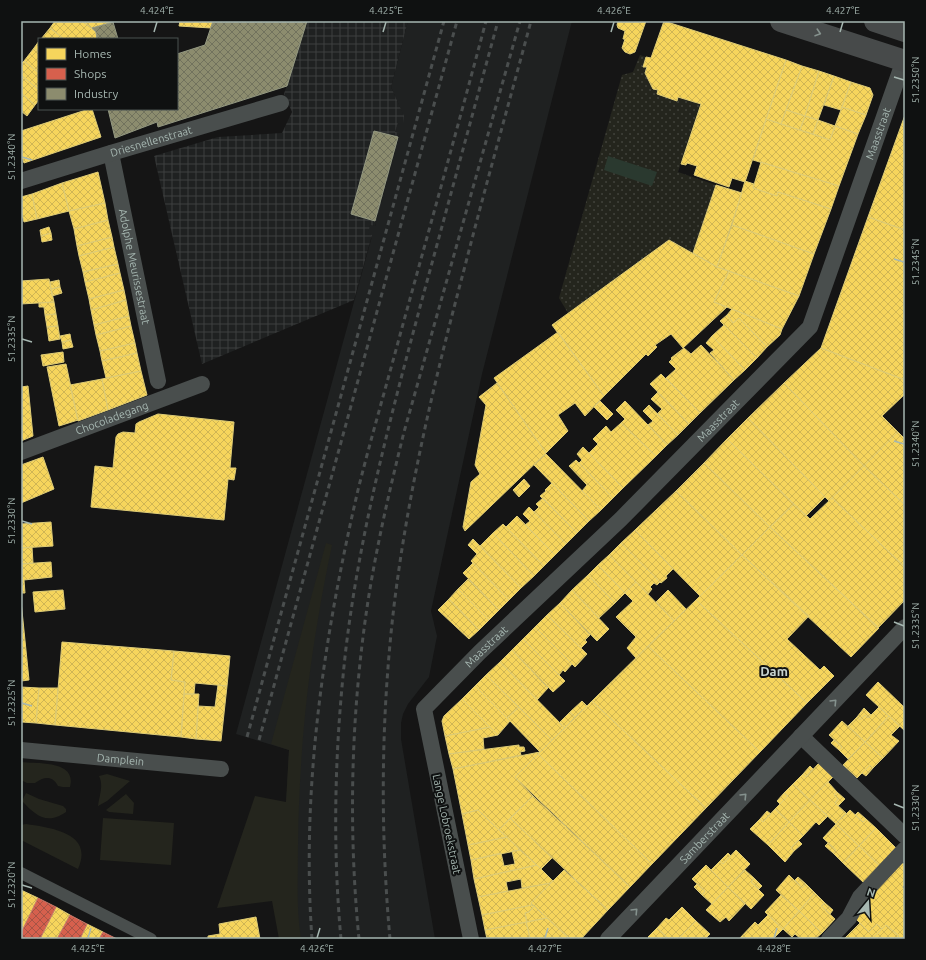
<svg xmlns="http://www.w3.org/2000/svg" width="926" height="960" font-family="Ubuntu,sans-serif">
<defs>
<pattern id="industrial-grid" width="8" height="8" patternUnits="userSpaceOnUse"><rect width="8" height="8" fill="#1f2121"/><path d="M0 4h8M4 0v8" fill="none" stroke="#3d3f3f"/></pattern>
<pattern id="park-dots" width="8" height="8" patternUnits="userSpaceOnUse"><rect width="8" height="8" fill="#24251d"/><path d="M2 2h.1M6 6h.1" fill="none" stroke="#41423b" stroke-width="1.8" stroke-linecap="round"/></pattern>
<pattern id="homes-cross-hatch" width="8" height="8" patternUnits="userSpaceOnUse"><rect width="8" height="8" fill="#f6d55c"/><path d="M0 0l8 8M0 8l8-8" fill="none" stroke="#cfb554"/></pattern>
<pattern id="shops-cross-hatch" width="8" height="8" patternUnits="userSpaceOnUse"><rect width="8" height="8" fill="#d6604d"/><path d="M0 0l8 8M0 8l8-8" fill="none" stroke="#a55446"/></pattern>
<pattern id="industry-cross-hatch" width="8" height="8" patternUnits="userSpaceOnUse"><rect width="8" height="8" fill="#8c8c6e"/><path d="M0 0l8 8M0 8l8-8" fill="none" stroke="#71725d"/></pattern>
</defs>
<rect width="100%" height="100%" fill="#151515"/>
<path fill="#1f2121" d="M 408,21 L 572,21 L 482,374 L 431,611 L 437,636 L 429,677 L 408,704 L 403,714 L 401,723 L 401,739 L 435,939 L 279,939 L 289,750 L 236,734 L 372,236 L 367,234 L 370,225 L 375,226 L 400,133 L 395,132 L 398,122 L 404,117 L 391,87 Z"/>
<path fill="url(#industrial-grid)" d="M 307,21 L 408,21 L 391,87 L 404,116 L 403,123 L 398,123 L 395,132 L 400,133 L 375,226 L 370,225 L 368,234 L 372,235 L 354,300 L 202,364 L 154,156 L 218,137 L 282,133 L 292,112 L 284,94 Z"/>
<path fill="#24251d" d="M 326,543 L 332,545 C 327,569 322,594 318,619 C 305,694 299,770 298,845 C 298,877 296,908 301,939 L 279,939 L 272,901 L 217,908 L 255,796 L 286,802 L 289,750 L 271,744 Z
M 21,762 C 38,764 77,760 70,787 L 63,787 L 58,786 C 52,775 44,777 35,783 L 27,783 L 21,780 Z
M 107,774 L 130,781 L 107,801 L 98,806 C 99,796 104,786 99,776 Z
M 26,793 L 39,799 L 63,806 L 66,809 L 66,812 C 47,825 36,816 22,801 Z
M 126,794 L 134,803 L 133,814 L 109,812 L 106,810 Z
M 103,818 L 174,823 L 171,865 L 100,860 Z
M 26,824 C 52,828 94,833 78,869 L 21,840 L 21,825 Z"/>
<path fill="url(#park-dots)" d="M 640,55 L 646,57 L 643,66 L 647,67 L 645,73 L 653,89 L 658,90 L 658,94 L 677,100 L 678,97 L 701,104 L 678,172 L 716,185 L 693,253 L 669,240 L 568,313 L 559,298 L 622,75 L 633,72 Z"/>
<path fill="#2a392f" d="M 608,156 L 657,172 L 652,186 L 604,170 Z"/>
<path fill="url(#homes-cross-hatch)" stroke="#decc76" d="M 55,21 L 82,21 L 96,32 L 97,39 L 64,39 L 50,28 Z
M 82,21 L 112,21 L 110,23 L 92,28 Z
M 180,21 L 213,21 L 211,28 L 179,26 Z
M 618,21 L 646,21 L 635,52 L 630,54 L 625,52 L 622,48 L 625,39 L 623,39 L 625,31 L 618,28 L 617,25 Z
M 664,21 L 786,60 L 745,182 L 732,178 L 729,187 L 694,175 L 697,166 L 687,163 L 686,165 L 681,164 L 701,104 L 678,97 L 677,101 L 657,94 L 658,90 L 653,89 L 645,73 L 647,67 L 643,67 L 646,57 L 651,58 Z
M 50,28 L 64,39 L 41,39 Z
M 39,41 L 39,52 L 34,48 Z
M 34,48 L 39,52 L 39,73 L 24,61 Z
M 786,60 L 802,66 L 781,124 L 766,119 Z
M 24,61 L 39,73 L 39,90 L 21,75 L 21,64 Z
M 802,66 L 819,71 L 805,116 L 786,110 Z
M 819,71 L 834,76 L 818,120 L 805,116 Z
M 21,75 L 39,90 L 39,100 L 35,105 L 21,93 Z
M 834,76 L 851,82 L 841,110 L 824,105 Z
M 851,82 L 870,88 L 873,95 L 866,115 L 842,107 Z
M 21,93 L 35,105 L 27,116 L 21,111 Z
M 842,107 L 866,115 L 858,134 L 835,126 Z
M 89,109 L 92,109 L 101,137 L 24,163 L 21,153 L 21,131 Z
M 786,110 L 805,116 L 800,130 L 781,124 Z
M 905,115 L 905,230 L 868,217 Z
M 805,116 L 818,120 L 813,134 L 800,130 Z
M 766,119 L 830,140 L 835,126 L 858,134 L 839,186 L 753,160 Z
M 818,120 L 835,126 L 830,140 L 813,134 Z
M 761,162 L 839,186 L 831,209 L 778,192 L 777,196 L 753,188 Z
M 98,172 L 105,203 L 69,211 L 62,183 Z
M 745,181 L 754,184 L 753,188 L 777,196 L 778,192 L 831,209 L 814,254 L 732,225 Z
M 62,183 L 69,211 L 37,219 L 32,194 Z
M 716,185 L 742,193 L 717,267 L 693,253 Z
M 32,194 L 37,219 L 24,222 L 21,210 L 21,197 Z
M 105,203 L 108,220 L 74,229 L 69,211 Z
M 868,217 L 905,230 L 905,380 L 821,348 Z
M 108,220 L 112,237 L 77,246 L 74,229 Z
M 732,225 L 814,254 L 799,296 L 717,267 Z
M 49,227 L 51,233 L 41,236 L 40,230 Z
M 51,233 L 52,240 L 42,242 L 41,236 Z
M 112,237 L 114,247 L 79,256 L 77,246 Z
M 669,240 L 717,267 L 729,271 L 714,302 L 727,307 L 683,348 L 671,334 L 655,345 L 657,347 L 648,356 L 646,354 L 604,396 L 552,325 Z
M 114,247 L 118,264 L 83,272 L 79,256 Z
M 118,264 L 120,273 L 85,282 L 83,272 Z
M 729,271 L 799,296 L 782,329 L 714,302 Z
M 120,273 L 124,290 L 89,299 L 85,282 Z
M 49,279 L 54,302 L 21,304 L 21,281 Z
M 59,280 L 60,287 L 51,289 L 50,282 Z
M 60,287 L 62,293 L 52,296 L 51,289 Z
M 124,290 L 126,300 L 91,310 L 89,299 Z
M 126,300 L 129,316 L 94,325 L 91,310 Z
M 54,302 L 56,314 L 45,315 L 44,307 L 39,307 L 39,303 Z
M 732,309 L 782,329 L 780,335 L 767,347 L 739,318 L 733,323 L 727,315 Z
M 56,314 L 58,326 L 47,327 L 45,315 Z
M 727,315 L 733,323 L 739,318 L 767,347 L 757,358 L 720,321 Z
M 129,316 L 131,326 L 96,335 L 94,325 Z
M 724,325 L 757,358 L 745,370 L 712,336 Z
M 58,326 L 60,339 L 49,341 L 47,327 Z
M 131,326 L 135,343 L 100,351 L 96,335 Z
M 558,332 L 604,396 L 585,416 L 575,403 L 558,415 L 568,431 L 546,453 L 494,378 Z
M 70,334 L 71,340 L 62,342 L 60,336 Z
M 712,336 L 745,370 L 734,380 L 710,353 L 714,350 L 706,343 Z
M 71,340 L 73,347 L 63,349 L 62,342 Z
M 135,343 L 137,353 L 102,361 L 100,351 Z
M 701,345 L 734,380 L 700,413 L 666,378 L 676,369 L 669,362 L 672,359 L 671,358 L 684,348 L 691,354 Z
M 821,348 L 905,380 L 905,394 L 882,416 L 898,432 L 864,466 L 784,383 Z
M 63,352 L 64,362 L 43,366 L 41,355 Z
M 137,353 L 141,371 L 106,378 L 102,361 Z
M 66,364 L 78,420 L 59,426 L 47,367 Z
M 141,371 L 147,395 L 108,410 L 102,379 Z
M 661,374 L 700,413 L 689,424 L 650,384 Z
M 102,379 L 108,410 L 78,421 L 70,385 Z
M 497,383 L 546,453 L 465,531 L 463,527 L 471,482 L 480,474 L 475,465 L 486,405 L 479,397 Z
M 784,383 L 864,466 L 829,501 L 748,418 Z
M 28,386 L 33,436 L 21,441 L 21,387 Z
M 658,392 L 689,424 L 678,435 L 657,414 L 662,409 L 651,399 Z
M 600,401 L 613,414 L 607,420 L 594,407 Z
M 625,401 L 667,445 L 656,456 L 621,423 L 625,419 L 616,410 Z
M 649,405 L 678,435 L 667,445 L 648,425 L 653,421 L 643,411 Z
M 158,414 L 234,422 L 230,468 L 236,468 L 234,480 L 228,479 L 224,520 L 91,507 L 95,466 L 113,468 L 116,437 L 118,434 L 123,432 L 135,433 L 136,424 L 139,422 Z
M 748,418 L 825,497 L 806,516 L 727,439 Z
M 621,423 L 656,456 L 623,488 L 589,453 L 598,444 L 593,439 L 606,426 L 611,432 Z
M 898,432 L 905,439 L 905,505 L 864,466 Z
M 727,439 L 794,504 L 770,527 L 704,463 Z
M 583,447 L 623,488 L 613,498 L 579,463 L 582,460 L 577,454 Z
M 546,454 L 601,510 L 589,521 L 534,465 Z
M 43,457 L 54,489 L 21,503 L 21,465 Z
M 576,460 L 613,498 L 601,510 L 582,491 L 587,485 L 569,466 Z
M 704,463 L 770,527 L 742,555 L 676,491 Z
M 864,466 L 905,505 L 905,567 L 832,498 Z
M 524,479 L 530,486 L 519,497 L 513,490 Z
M 552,483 L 589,521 L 577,533 L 540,496 L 546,491 L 545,490 Z
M 676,491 L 742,555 L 700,596 L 635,530 Z
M 543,498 L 577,533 L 566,544 L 534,512 L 539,507 L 536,504 Z
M 832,498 L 905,567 L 905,600 L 878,628 L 770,527 L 794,504 L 810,519 Z
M 529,507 L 566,544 L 555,555 L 525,525 L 530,521 L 523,514 Z
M 517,516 L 555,555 L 544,566 L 506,527 Z
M 51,522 L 53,546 L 21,548 L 21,524 Z
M 503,524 L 544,566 L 534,576 L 493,533 Z
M 770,527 L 879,628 L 851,657 L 742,555 Z
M 635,530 L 673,569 L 666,576 L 667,578 L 661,583 L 621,543 Z
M 493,533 L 534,576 L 521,588 L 480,546 Z
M 473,539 L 521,588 L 509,600 L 471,561 L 477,554 L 468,545 Z
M 621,543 L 660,582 L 657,585 L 654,583 L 650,587 L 652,589 L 648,594 L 609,555 Z
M 32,547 L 33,563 L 21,564 L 21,548 Z
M 609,555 L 636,582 L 625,593 L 598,565 Z
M 742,555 L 809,616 L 787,639 L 820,670 L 824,666 L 834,676 L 807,703 L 696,600 Z
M 51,562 L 52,577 L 24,580 L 25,593 L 21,593 L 21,564 Z
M 473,563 L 509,600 L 499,610 L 463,573 Z
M 598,565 L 625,593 L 615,603 L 588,575 Z
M 588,575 L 615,603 L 599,618 L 572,590 Z
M 468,579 L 499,610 L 489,620 L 458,589 Z
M 636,582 L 674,621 L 636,658 L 627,648 L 636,637 L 616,617 L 633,601 L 625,593 Z
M 458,589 L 489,620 L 479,630 L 449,599 Z
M 63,590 L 65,609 L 35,612 L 33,592 Z
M 572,590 L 609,629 L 597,641 L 560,603 Z
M 668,590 L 686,609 L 674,621 L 656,602 Z
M 449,599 L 479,630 L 469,639 L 438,610 Z
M 696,600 L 807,703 L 760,752 L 648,646 Z
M 21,601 L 29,680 L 21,681 Z
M 560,603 L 590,635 L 585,640 L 587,642 L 581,648 L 547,615 Z
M 547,615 L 587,654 L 575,667 L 535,627 Z
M 535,627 L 572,664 L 565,672 L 563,670 L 559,675 L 523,639 Z
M 523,639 L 565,681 L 553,692 L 512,650 Z
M 62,642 L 174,651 L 171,680 L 185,682 L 181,737 L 55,725 Z
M 648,646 L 760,752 L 706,808 L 592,701 Z
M 512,650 L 548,688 L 537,700 L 500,662 Z
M 174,651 L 230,656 L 227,686 L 195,683 L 194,694 L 184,694 L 185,682 L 171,680 Z
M 500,662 L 565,728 L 552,740 L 486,675 Z
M 486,675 L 519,707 L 507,718 L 475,686 Z
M 878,682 L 905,708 L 905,731 L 866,695 Z
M 218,685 L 227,686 L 221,741 L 196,739 L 198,706 L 215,707 Z
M 475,686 L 510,721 L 498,735 L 462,699 Z
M 21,687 L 39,688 L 36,723 L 22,722 Z
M 39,688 L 58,688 L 55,725 L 36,723 Z
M 184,694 L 199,694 L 196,739 L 181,737 Z
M 462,699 L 490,727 L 445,736 L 442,721 L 444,716 Z
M 582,701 L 587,706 L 575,717 L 570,712 Z
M 592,701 L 706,808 L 652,864 L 538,754 Z
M 519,707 L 552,740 L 540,752 L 507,718 Z
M 879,707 L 889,716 L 865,742 L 848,726 L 857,717 L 860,720 L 865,715 L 868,718 Z
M 864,708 L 871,715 L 868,718 L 865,715 L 860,720 L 857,717 Z
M 570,712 L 575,717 L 565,728 L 559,723 Z
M 889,716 L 900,726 L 891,735 L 899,741 L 883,758 L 865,742 Z
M 842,721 L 865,742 L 848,759 L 839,750 L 842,747 L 829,735 Z
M 490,727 L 498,735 L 483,738 L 484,749 L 449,754 L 445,736 Z
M 834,740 L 842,747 L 839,750 L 831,743 Z
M 865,742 L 883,758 L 873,768 L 870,765 L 857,778 L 843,765 Z
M 519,745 L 519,747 L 524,747 L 525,751 L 520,752 L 521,755 L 453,769 L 449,754 Z
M 540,752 L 515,777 L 533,796 L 499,830 L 478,810 L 462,814 L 453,769 Z
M 538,754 L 652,864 L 630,887 L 515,777 Z
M 819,763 L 833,777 L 810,800 L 793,784 L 803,774 L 806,777 Z
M 870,765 L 873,768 L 866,776 L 862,773 Z
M 810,766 L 813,769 L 806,777 L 803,774 Z
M 828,782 L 837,792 L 834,795 L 838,799 L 835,803 L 846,813 L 836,824 L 810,800 Z
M 793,784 L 810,800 L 789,822 L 775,809 L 788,796 L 784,793 Z
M 837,792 L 845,799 L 838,806 L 835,803 L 838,799 L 834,795 Z
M 784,793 L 788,796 L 780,804 L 777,801 Z
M 533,796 L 630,887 L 608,910 L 510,818 Z
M 810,800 L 828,816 L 819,825 L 816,822 L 803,836 L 789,822 Z
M 775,809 L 789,822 L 768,845 L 750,829 L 760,819 L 763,822 Z
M 478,810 L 499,830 L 507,837 L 468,845 L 462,814 Z
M 850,810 L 863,822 L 866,819 L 876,828 L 859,846 L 836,824 Z
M 767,811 L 771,814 L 763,822 L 760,819 Z
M 858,812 L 866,819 L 863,822 L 855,815 Z
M 510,818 L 552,858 L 541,869 L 499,830 Z
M 789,822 L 803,836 L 791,848 L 794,851 L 785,862 L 768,845 Z
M 836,824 L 859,846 L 843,863 L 833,853 L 836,850 L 823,838 Z
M 876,828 L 897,849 L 880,866 L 859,846 Z
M 507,837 L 520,850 L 471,860 L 468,845 Z
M 798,840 L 802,844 L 794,851 L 791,848 Z
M 828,843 L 836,850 L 833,853 L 825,846 Z
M 859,846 L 880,866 L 864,883 L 843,863 Z
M 520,850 L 537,865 L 474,879 L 471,860 L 501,853 L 504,866 L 515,864 L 512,851 Z
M 736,850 L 750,864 L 728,887 L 711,870 L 720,861 L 723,864 Z
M 728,853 L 731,856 L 723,864 L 720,861 Z
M 901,862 L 905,865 L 905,885 L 902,887 L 905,889 L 905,939 L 896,939 L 899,936 L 886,925 L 882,929 L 877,924 L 869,932 L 856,919 L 866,908 L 862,904 Z
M 537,865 L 553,881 L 551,883 L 522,888 L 521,879 L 506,882 L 508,891 L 478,897 L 474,879 Z
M 706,865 L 728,887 L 712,904 L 702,895 L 705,891 L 692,879 Z
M 564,870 L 608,910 L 581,939 L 570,939 L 531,903 Z
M 745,870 L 754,878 L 751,882 L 764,895 L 751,909 L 728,887 Z
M 789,875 L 802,888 L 806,884 L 815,893 L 799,911 L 776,890 Z
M 798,877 L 806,884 L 802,888 L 795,880 Z
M 754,878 L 762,886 L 759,889 L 751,882 Z
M 551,883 L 531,903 L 532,905 L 482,915 L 478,897 Z
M 697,884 L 705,891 L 702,895 L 694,887 Z
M 728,887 L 745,904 L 729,921 L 726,917 L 720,922 L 706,910 Z
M 21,890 L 38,898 L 21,933 Z
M 815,893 L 825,903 L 821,906 L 835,919 L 822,933 L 799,911 Z
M 781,895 L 799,911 L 783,929 L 765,912 Z
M 825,903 L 833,910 L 830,914 L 821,906 Z
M 532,905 L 534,906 L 529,912 L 525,913 L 527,922 L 485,930 L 482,915 Z
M 534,906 L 547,918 L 527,922 L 525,913 L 529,912 Z
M 56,907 L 70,915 L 57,939 L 40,939 Z
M 682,907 L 696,921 L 678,939 L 669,939 L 657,928 L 666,918 L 669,920 Z
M 799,911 L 822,933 L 815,939 L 801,939 L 795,934 L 792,937 L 783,929 Z
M 768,915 L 783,929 L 773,939 L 739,939 L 755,922 L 758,925 Z
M 256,917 L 260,939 L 208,939 L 208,936 L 220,934 L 219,924 Z
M 547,918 L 570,939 L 526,939 L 530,938 L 526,922 Z
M 696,921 L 710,934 L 705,939 L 678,939 Z
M 526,922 L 530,938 L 487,939 L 485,930 Z
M 860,923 L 869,932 L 877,924 L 882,929 L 872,939 L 844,939 Z
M 87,924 L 103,932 L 99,939 L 80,939 Z
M 886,925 L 899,936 L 896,939 L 872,939 Z
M 657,928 L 669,939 L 650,939 L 648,937 Z"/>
<path fill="url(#shops-cross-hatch)" stroke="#c87a6b" d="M 38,898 L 56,907 L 40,939 L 21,939 L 21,933 Z
M 70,915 L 87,924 L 80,939 L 57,939 Z
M 103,932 L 117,939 L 99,939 Z"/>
<path fill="url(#industry-cross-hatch)" stroke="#949982" d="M 213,21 L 307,21 L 287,86 L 158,127 L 157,122 L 115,138 L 108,109 L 177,109 L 177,54 L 205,45 Z
M 113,22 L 118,39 L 97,39 L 96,32 L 92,28 Z
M 374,131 L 398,137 L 375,221 L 351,214 Z"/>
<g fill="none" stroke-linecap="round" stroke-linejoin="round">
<path stroke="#494e4d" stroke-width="12" d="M 21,873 L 151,939"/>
<g stroke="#494e4d" stroke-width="16">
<path id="s1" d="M 111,153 L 158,381"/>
<path id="s2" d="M 21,181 L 111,153 L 281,103"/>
<path id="s3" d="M 21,452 L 202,384"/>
<path d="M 801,736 L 905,836"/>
<path id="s4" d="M 21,750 L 221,769"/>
<path id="s5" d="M 471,939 L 424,709 L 480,652 L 621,519 L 810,327 L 904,60"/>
<path id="s6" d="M 608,939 L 905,627"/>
<path d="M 829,939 L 849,918 L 860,897 L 905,849"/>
</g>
<path stroke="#474a4a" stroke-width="22" d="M 781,21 L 905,61
M 875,21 L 905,31"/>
<path stroke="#4a4e4e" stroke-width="3" stroke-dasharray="5 4" stroke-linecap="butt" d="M 247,737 L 444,21
M 259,740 L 457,21
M 312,939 C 301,788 324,636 358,490 C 371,438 386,387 400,335 C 429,230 458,126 486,21
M 341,939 C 332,842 335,744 346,648 C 360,532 390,419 420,307 C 446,212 472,116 498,21
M 359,939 C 348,827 351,712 368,601 C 377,544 390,488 404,432 L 520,21
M 390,939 C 380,828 381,716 394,606 C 408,491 435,378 465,266 C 486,184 509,103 531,21"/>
</g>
<defs><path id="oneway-chevron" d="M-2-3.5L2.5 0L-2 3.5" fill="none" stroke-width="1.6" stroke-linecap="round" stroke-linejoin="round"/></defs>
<use stroke="#85918d" href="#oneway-chevron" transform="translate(818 33) rotate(18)"/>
<g stroke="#85928e">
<use href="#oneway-chevron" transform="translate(834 702) rotate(-46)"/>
<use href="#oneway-chevron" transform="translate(744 796) rotate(-46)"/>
<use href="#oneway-chevron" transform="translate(635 911) rotate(-46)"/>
</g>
<path fill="none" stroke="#a6b7b1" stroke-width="1.5" d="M 154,32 L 157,22M 383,32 L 386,22M 611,32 L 614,22M 840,32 L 843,22M 894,77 L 904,80M 22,157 L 32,160M 894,259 L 904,262M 22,339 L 32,342M 894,441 L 904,444M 22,521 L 32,524M 894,622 L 904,626M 22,703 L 32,706M 894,804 L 904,808M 22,885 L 32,888M 88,938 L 91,928M 317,938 L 320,928M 545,938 L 548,928M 774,938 L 777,928"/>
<g text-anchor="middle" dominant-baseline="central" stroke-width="4" stroke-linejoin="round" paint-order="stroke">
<g font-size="11" fill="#a6b7b1" stroke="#0f1111">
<text stroke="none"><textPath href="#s5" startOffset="983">Maasstraat</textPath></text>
<text stroke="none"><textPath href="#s2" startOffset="136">Driesnellenstraat</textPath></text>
<text stroke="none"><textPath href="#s1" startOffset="116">Adolphe Meurissestraat</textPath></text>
<text stroke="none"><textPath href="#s3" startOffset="97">Chocoladegang</textPath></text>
<text stroke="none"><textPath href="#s5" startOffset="647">Maasstraat</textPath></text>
<text stroke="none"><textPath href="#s5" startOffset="323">Maasstraat</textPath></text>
<text stroke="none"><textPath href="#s4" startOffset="100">Damplein</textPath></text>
<text transform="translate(447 824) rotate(78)">Lange Lobroekstraat</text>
<text stroke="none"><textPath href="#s6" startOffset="140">Samberstraat</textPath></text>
</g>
<g font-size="13" font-weight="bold" fill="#c7d3cf" stroke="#0f1111">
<text x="774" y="671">Dam</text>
</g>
</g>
<rect width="926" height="960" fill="none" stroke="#0f1111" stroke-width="44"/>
<rect x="38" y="38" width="140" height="72" fill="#0f1111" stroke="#4b5351"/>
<rect x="46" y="48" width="20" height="12" fill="#f6d55c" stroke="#4b5351"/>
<text x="74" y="58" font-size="12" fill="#a6b7b1">Homes</text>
<rect x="46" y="68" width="20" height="12" fill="#d6604d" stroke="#4b5351"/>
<text x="74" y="78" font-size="12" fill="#a6b7b1">Shops</text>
<rect x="46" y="88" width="20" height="12" fill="#8c8c6e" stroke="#4b5351"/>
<text x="74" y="98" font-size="12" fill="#a6b7b1">Industry</text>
<g transform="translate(868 902) rotate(18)" stroke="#0f1111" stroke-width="3" paint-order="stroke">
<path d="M0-3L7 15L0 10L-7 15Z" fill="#a6b7b1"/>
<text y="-6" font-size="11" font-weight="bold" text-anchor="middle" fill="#a6b7b1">N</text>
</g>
<rect x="22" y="22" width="882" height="916" fill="none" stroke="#a6b7b1" stroke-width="1.5"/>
<g font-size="10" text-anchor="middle" fill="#a6b7b1">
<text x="157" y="14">4.424°E</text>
<text x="386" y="14">4.425°E</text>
<text x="614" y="14">4.426°E</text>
<text x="843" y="14">4.427°E</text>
<text transform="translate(915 80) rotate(-90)" y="4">51.2350°N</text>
<text transform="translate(11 157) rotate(-90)" y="4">51.2340°N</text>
<text transform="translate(915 262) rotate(-90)" y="4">51.2345°N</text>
<text transform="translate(11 339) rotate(-90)" y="4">51.2335°N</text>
<text transform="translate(915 444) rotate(-90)" y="4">51.2340°N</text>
<text transform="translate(11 521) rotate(-90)" y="4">51.2330°N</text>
<text transform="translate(915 626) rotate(-90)" y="4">51.2335°N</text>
<text transform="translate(11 703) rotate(-90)" y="4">51.2325°N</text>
<text transform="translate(915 808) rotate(-90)" y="4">51.2330°N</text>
<text transform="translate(11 885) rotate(-90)" y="4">51.2320°N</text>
<text x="88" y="952">4.425°E</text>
<text x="317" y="952">4.426°E</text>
<text x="545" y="952">4.427°E</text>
<text x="774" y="952">4.428°E</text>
</g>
</svg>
